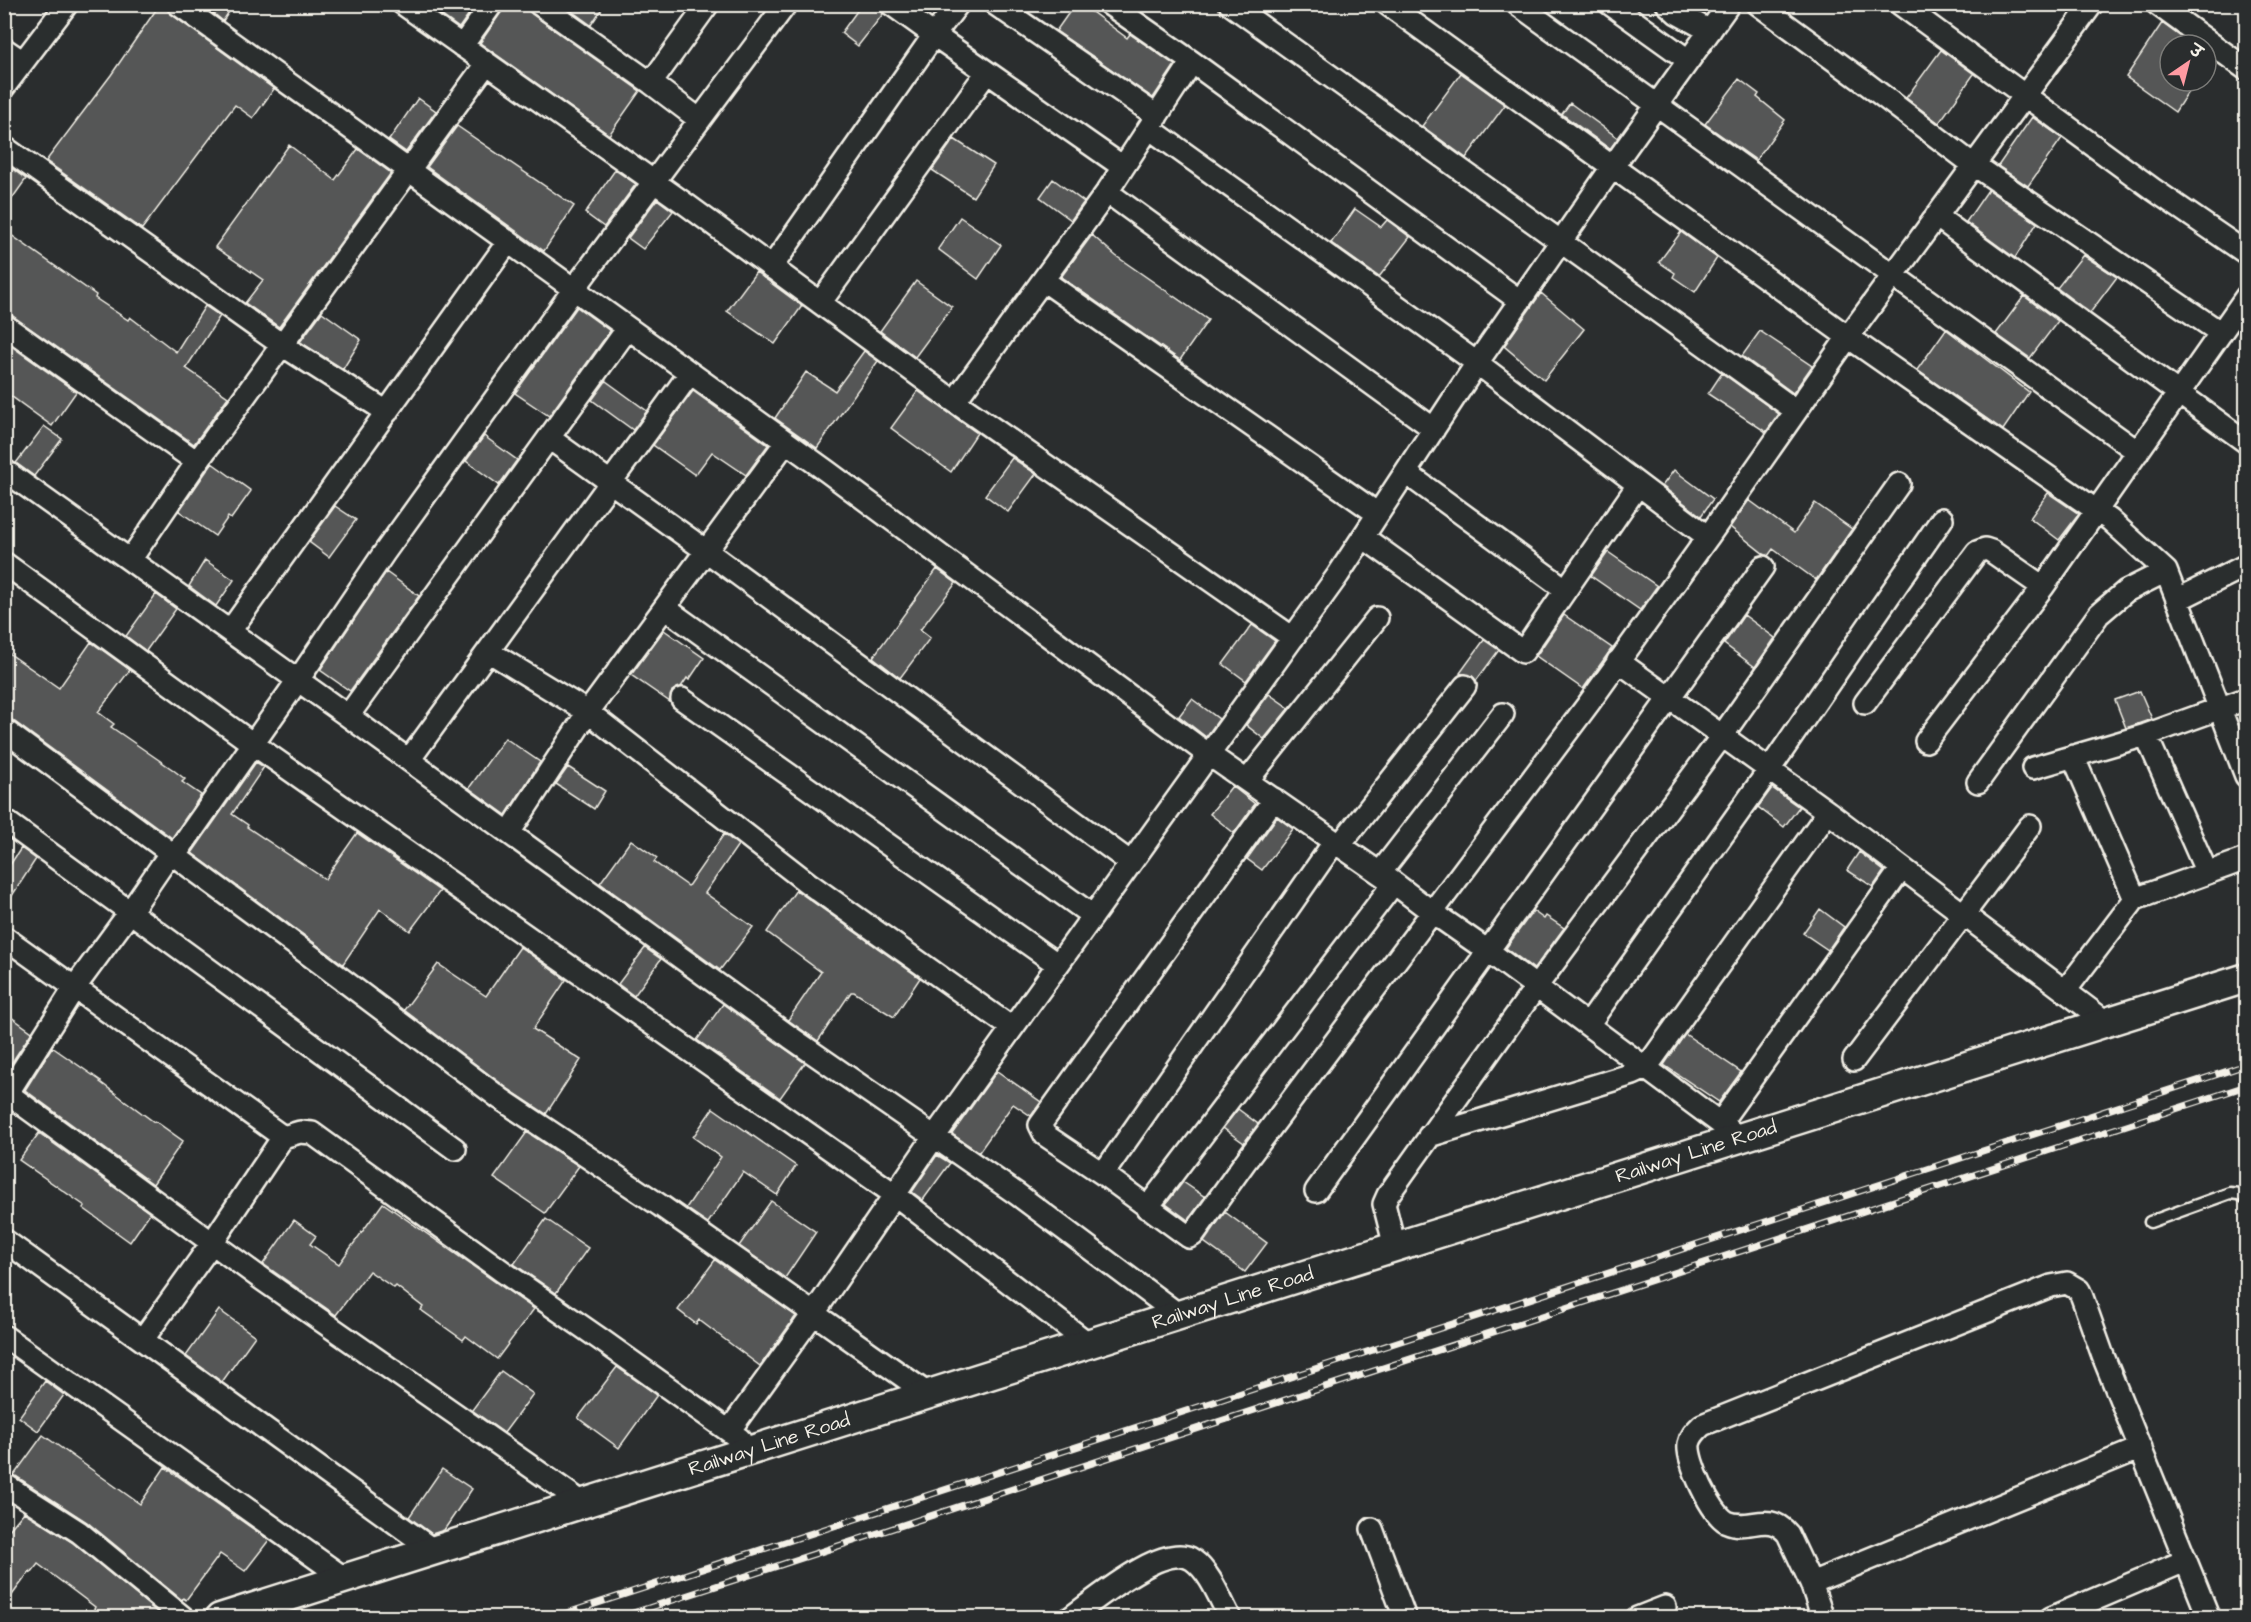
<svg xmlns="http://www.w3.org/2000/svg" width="2251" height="1622" font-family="'Architects Daughter','Playpen Sans Deva',sans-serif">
<rect width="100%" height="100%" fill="#2a2d2e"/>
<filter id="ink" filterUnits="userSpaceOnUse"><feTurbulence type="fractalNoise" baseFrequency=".0167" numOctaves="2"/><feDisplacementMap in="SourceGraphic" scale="12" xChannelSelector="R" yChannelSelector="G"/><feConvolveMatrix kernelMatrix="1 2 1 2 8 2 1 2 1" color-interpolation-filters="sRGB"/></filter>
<g filter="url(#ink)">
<path fill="#555756" stroke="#f4f1e8" stroke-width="1.5" d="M 160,4 L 166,4 L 171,14 L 274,89 L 253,118 L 235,105 L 142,229 L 46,161 L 111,75 Z
M 202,4 L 234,4 L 223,21 Z
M 426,4 L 476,4 L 459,28 Z
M 505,4 L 527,4 L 532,14 L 640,91 L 609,135 L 480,43 L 502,11 Z
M 562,4 L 605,4 L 591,25 Z
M 862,4 L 879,4 L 883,14 L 858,46 L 841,33 Z
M 1075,4 L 1081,4 L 1127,38 L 1130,34 L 1175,65 L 1153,98 L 1056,31 Z
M 2162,23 L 2192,45 L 2170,45 L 2170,81 L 2195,81 L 2175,112 L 2126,77 Z
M 1941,50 L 1974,74 L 1939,123 L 1906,98 Z
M 1461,73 L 1505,105 L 1466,158 L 1422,126 Z
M 1739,79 L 1759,94 L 1757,97 L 1785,120 L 1756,160 L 1705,124 Z
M 418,98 L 436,111 L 406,152 L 389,140 Z
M 1570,103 L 1618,138 L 1610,149 L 1562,114 Z
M 2032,117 L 2062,138 L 2028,186 L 1998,166 Z
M 457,126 L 574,206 L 544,251 L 427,167 Z
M 954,139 L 994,165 L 973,197 L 932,170 Z
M 289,145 L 335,180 L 358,149 L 391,173 L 279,327 L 245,303 L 263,280 L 215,247 Z
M 4,163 L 26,179 L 4,210 Z
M 615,170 L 636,184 L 604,227 L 585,213 Z
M 1053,179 L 1084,202 L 1071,220 L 1040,197 Z
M 1988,190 L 2037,223 L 2015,258 L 1966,222 Z
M 657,199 L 673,211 L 643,249 L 628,238 Z
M 1355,209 L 1381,227 L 1387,220 L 1410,237 L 1379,277 L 1331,243 Z
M 960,217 L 1001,245 L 978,279 L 938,249 Z
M 4,230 L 96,295 L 95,298 L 128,320 L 130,317 L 176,352 L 205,306 L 220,316 L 186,368 L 228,397 L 194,444 L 11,315 L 4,312 Z
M 1681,232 L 1717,258 L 1695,292 L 1673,277 L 1675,273 L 1659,262 Z
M 1092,235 L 1116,256 L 1208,320 L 1180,360 L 1061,277 Z
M 2083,255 L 2117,277 L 2090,313 L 2057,288 Z
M 756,272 L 802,306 L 775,344 L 727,311 Z
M 916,281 L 952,307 L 915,357 L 880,331 Z
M 1541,293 L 1584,329 L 1544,380 L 1504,346 Z
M 2024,296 L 2058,321 L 2030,358 L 1996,334 Z
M 577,307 L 610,331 L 549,416 L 515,393 Z
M 322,312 L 361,340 L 343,369 L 300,342 Z
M 1946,329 L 2029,392 L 2003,430 L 1917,370 Z
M 1760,331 L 1812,366 L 1793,393 L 1742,356 Z
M 4,341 L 76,392 L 52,426 L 4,391 Z
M 864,351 L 878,361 L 817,448 L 775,418 L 806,372 L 835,391 Z
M 1722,373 L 1779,414 L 1766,432 L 1708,394 Z
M 606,381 L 647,411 L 633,430 L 592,400 Z
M 693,391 L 768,445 L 746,475 L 712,452 L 695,475 L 653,445 Z
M 918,391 L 977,433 L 951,472 L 891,428 Z
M 44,426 L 62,439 L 34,476 L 16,463 Z
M 484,436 L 517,460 L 499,485 L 466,461 Z
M 1012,458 L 1036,474 L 1008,512 L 985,495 Z
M 212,463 L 251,491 L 231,519 L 228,517 L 215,536 L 179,511 Z
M 1674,470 L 1713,499 L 1701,516 L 1662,486 Z
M 2048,493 L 2079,514 L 2059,540 L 2030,518 Z
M 1749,500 L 1794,533 L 1815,503 L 1852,529 L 1816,580 L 1773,549 L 1768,556 L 1764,554 L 1730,527 Z
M 335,506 L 356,520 L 329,557 L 309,542 Z
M 1608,552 L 1657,586 L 1640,610 L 1591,576 Z
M 205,560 L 234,580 L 216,606 L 189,586 Z
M 937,569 L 956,583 L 920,630 L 930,638 L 900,678 L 873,657 Z
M 386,572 L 419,596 L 350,691 L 320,670 Z
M 156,594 L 176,609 L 146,651 L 126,636 Z
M 1564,615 L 1612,648 L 1583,689 L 1536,656 Z
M 1744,615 L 1775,638 L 1755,667 L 1724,644 Z
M 1252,625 L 1275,641 L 1246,681 L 1223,664 Z
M 664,630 L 704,658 L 689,680 L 687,678 L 681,687 L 672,691 L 670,702 L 631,675 Z
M 1484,640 L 1499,650 L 1476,681 L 1472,676 L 1460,673 Z
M 91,642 L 130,670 L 98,712 L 114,724 L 111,727 L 172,769 L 185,779 L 182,782 L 201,795 L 172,838 L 12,720 L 4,717 L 4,650 L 59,688 Z
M 2140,691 L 2152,719 L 2126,728 L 2115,700 Z
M 1269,694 L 1289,708 L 1264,739 L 1246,725 Z
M 1192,699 L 1219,719 L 1206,737 L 1179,716 Z
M 505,738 L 540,762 L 506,815 L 469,788 Z
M 256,762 L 264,767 L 232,814 L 248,825 L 247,827 L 325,879 L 357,833 L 440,891 L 410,931 L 380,909 L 343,964 L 192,853 Z
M 568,767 L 605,791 L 594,809 L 556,784 Z
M 1232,786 L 1255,804 L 1234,833 L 1210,814 Z
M 1772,788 L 1799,807 L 1784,827 L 1758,807 Z
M 1277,817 L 1293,829 L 1262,870 L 1247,859 Z
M 724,834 L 738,845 L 705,893 L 753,927 L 720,970 L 600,883 L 631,840 L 657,858 L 654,862 L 688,886 Z
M 21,848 L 36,859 L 4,908 L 4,874 Z
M 1859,852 L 1884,871 L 1873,887 L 1847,870 Z
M 796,890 L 920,978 L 894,1017 L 854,992 L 851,992 L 818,1041 L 788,1020 L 821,972 L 767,932 Z
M 1820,909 L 1844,927 L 1828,950 L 1803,933 Z
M 1533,911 L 1544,919 L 1546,916 L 1564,928 L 1534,969 L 1506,948 Z
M 520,947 L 566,980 L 533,1029 L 581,1060 L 546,1114 L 508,1089 L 404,1010 L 438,964 L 486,996 Z
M 645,948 L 661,959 L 634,996 L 618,984 Z
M 723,1004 L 805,1063 L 780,1098 L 697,1040 Z
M 4,1012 L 32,1032 L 4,1074 Z
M 1685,1034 L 1741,1072 L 1719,1102 L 1664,1065 Z
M 52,1047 L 101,1081 L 100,1082 L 154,1122 L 155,1121 L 183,1141 L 153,1184 L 25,1090 Z
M 997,1071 L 1041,1102 L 1031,1116 L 1013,1104 L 979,1152 L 952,1134 Z
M 713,1108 L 796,1166 L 777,1195 L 743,1172 L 708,1223 L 686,1208 L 721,1157 L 693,1137 Z
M 1238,1109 L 1258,1124 L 1244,1143 L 1223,1128 Z
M 527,1132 L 579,1166 L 545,1213 L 494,1178 Z
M 39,1133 L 150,1213 L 130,1242 L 83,1208 L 85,1206 L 19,1160 Z
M 937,1155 L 950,1163 L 923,1200 L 912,1192 Z
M 1183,1182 L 1205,1197 L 1188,1220 L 1166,1204 Z
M 771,1201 L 816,1232 L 785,1278 L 739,1246 Z
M 383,1203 L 534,1309 L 497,1359 L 466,1336 L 463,1340 L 421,1310 L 423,1307 L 396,1286 L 394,1288 L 369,1271 L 336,1315 L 263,1264 L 294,1220 L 316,1236 L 310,1244 L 339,1264 Z
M 1225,1212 L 1267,1243 L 1245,1272 L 1204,1242 Z
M 546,1219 L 588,1248 L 556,1293 L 514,1264 Z
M 715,1260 L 796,1316 L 760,1366 L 699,1320 L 696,1324 L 678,1310 Z
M 219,1310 L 255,1336 L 222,1382 L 186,1356 Z
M 617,1367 L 657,1395 L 619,1448 L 578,1418 Z
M 501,1371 L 533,1394 L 504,1433 L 472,1410 Z
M 45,1381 L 64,1395 L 38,1431 L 19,1417 Z
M 43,1435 L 140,1504 L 165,1467 L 269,1540 L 245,1571 L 220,1554 L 186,1600 L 183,1598 L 182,1600 L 87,1522 L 14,1475 Z
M 442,1469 L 472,1489 L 444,1530 L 432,1534 L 409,1517 Z
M 24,1512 L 72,1542 L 163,1617 L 101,1617 L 93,1611 L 95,1607 L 38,1564 L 31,1573 L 30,1571 L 4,1606 L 4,1536 Z"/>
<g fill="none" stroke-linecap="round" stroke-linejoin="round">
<defs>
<path id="lane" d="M 2150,1222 L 2230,1193 L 2239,1194 L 2246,1198"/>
<path id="street" d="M 178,4 L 828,472 L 1198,747 L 1394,883 L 1432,912 L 1488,951 L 1740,1138
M 403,4 L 687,205 L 948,397 L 1293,638
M 539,4 L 651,83 L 700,120
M 958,4 L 934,35 L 987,72
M 995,4 L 1157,116
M 1109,4 L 1192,62 L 1520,301
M 1230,4 L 1795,410
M 1387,4 L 1848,337 L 2110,520 L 2166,571 L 2246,776
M 1517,4 L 2138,452
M 1610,4 L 1688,60
M 1667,4 L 1677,13 L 1710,31
M 1758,4 L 1867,84 L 1967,160 L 2221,333
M 1900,4 L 2154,190 L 2246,253
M 2157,4 L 2246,69
M 462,46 L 492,4
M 4,49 L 23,62
M 651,83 L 708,4
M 4,87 L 67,4
M 1149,128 L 1477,363 L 1613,166 L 1729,4
M 4,147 L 282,345 L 387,412
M 1107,192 L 1192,62
M 1936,216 L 2246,442
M 771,268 L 934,35 L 891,4
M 1043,280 L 1378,514
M 820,303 L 987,72 L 1123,167
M 4,325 L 197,462
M 955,401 L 1107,192 L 1434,429
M 549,438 L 705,550 L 1131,863
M 4,470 L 348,716 L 790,1037 L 1017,1194 L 1179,1315
M 1406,473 L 1565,589
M 1363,537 L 1523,652 L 1638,485
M 130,560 L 197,462 L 486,64
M 4,563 L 253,744 L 894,1194 L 1089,1344
M 2177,600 L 2245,566
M 665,608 L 1093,916
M 230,631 L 508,242
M 488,651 L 588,712 L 808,883 L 1012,1028
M 1618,661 L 1828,812 L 2106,1022
M 682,699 L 1057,964
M 1865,703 L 1977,552 L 1985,549 L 1991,551 L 2043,587
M 348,716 L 628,328
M 4,730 L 323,965 L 501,1099 L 661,1206 L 928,1394
M 2146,735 L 2207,873
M 1926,741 L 2043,587 L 2246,297
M 409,760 L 690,373
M 2033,768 L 2146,735 L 2246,699
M 1247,781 L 1377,618
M 1978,782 L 2099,614 L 2126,591 L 2166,571
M 1274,799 L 1040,1125 L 1045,1135 L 1103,1174 L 1189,1237 L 1193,1235 L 1245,1162 L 1589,703 L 1708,537
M 4,820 L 130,912 L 171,852
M 509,833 L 588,712 L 786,442
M 1340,845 L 1465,686
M 175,855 L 298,680 L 384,553 L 574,289 L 786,4
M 1380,873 L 1503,714
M 2135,899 L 2246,859
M 4,937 L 283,1137 L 300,1132 L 312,1133 L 502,1271 L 600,1339 L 740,1439
M 2065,991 L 2135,899 L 2073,756
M 1588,1025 L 1769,770 L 1942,519
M 1854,1060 L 2030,826
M 4,1091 L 263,1280 L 583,1503
M 4,1099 L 75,987 L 130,912 L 455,1149
M 1720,1123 L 1902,868
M 1429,1136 L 1633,1074 L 1646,1068 L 1828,812
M 1103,1174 L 1335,841
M 1316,1191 L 1763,567
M 1147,1208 L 1394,883
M 4,1240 L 433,1550
M 1395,1247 L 1384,1204 L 1388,1195 L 1536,987 L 1722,736 L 1899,484
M 4,1336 L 344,1578
M 143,1339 L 212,1243 L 283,1137
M 729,1431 L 814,1313 L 934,1137 L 1338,575 L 1477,363 L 1708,537 L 1848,337 L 2092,4
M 4,1484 L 79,1532 L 184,1618
M 1372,1529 L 1405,1618
M 1811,1583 L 2141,1448
M 1070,1618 C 1094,1601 1165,1540 1193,1560 C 1210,1572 1220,1599 1230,1618
M 1637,1618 L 1665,1607
M 1823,1618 L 1811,1583 L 1788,1534 C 1768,1510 1749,1532 1727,1522 C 1711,1514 1687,1461 1689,1444 C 1691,1435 1696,1431 1702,1425 L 2051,1286 L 2067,1283 L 2079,1290 L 2082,1297 L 2103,1356 L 2209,1618
M 2051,1618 L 2185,1561"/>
<g id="secondary">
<path id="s1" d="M 220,1618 L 2246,978"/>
</g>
</defs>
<use href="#lane" stroke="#f4f1e8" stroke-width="15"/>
<use href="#street" stroke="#f4f1e8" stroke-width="26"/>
<use href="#secondary" stroke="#f4f1e8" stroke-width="33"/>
<use href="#lane" stroke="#2a2d2e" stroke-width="10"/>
<use href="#street" stroke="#2a2d2e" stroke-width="21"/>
<use href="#secondary" stroke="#2a2d2e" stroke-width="28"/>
<defs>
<path id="rail" d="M 552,1618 L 2246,1065
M 618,1618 L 2246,1086"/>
</defs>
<use href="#rail" stroke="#f4f1e8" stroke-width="7"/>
<use href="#rail" stroke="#2a2d2e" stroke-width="4.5" stroke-dasharray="14" stroke-linecap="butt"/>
</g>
</g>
<g text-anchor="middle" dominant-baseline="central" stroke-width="5" stroke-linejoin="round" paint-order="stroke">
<g font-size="20" fill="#f4f1e8" stroke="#2a2d2e">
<text stroke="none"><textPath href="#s1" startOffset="1548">Railway Line Road</textPath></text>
<text stroke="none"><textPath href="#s1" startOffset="1062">Railway Line Road</textPath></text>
<text stroke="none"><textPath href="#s1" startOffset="576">Railway Line Road</textPath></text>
</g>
</g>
<rect width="2251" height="1622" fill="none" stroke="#2a2d2e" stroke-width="24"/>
<rect x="12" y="12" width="2227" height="1598" fill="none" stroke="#f4f1e8" stroke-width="2" filter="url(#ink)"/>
<g transform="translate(2188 63) rotate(35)"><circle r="28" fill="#2a2d2e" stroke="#7b7b78" stroke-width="1.5"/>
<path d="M0-4.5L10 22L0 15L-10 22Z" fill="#ff9aa2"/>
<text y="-9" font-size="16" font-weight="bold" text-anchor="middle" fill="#f4f1e8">उ</text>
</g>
</svg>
